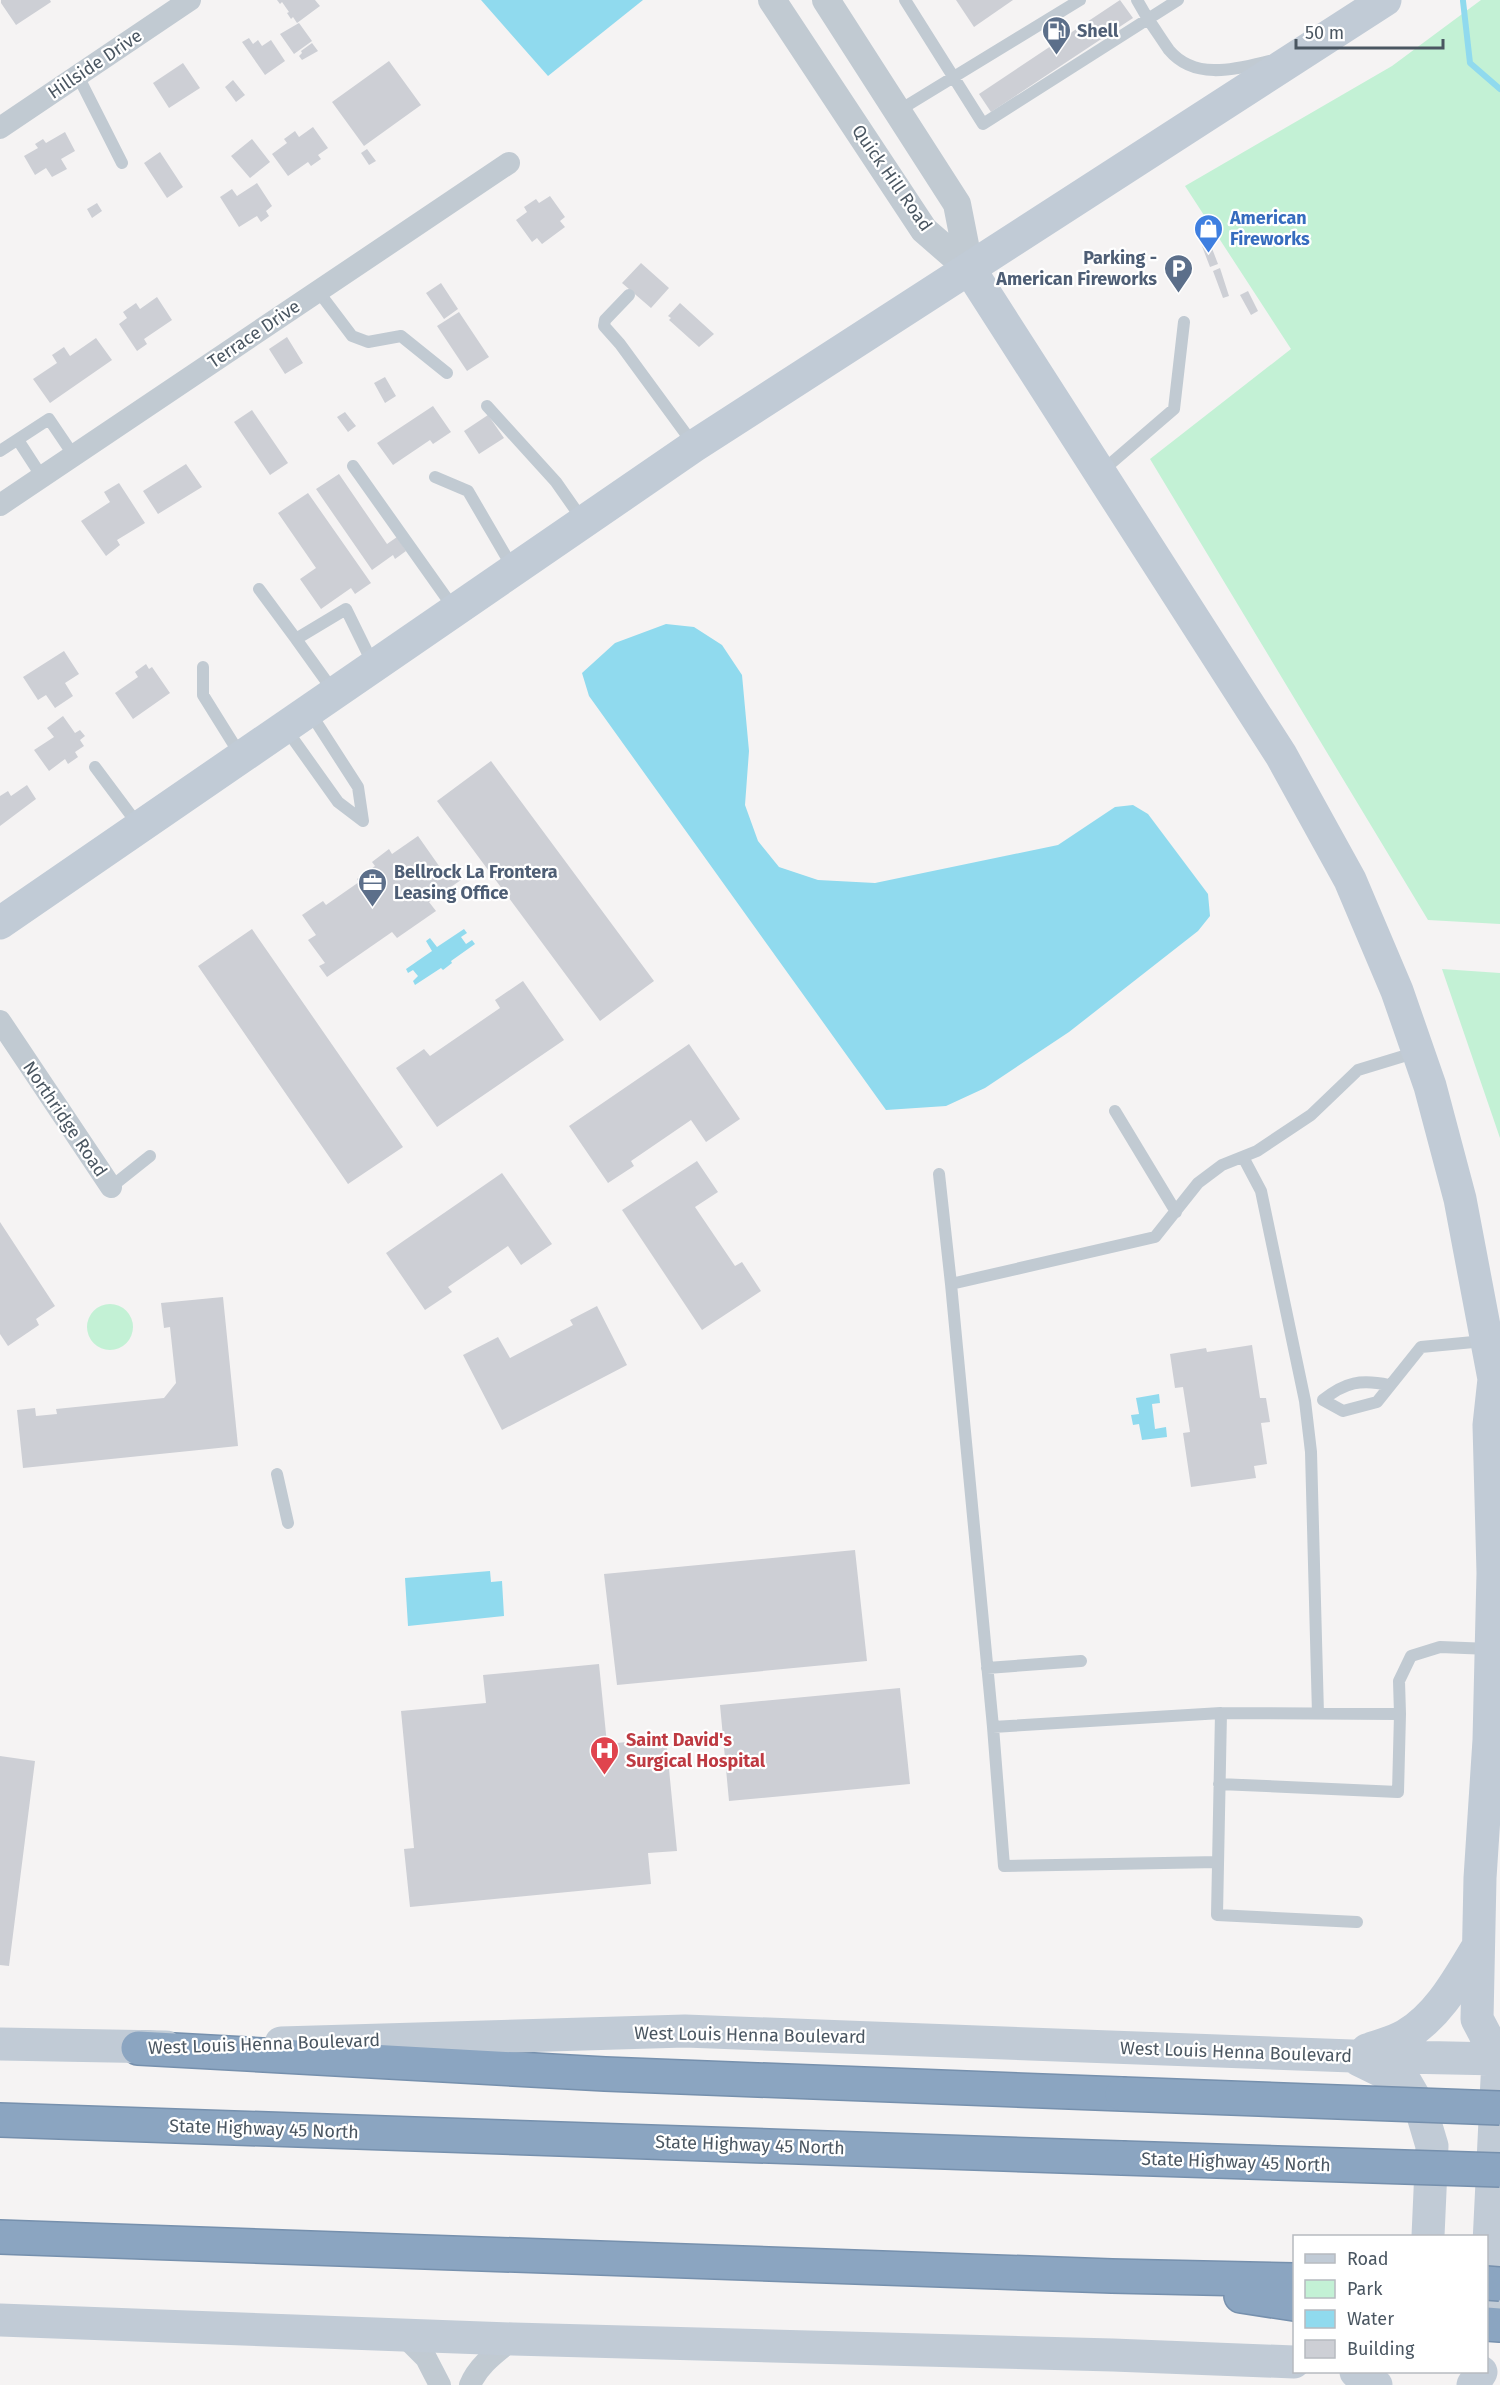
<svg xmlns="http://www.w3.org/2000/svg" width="1500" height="2385" font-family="'Fira Sans',sans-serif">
<rect width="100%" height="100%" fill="#f5f3f3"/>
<path fill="#c3f1d5" d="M 1481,0 L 1500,0 L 1500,924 L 1428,920 L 1150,459 L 1291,349 L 1185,186 L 1392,66 Z
M 1442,969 L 1500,973 L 1500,1138 Z
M87 1327a23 23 0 1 1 46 0a23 23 0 1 1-46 0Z"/>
<path fill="#90daee" d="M 481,0 L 643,0 L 548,76 Z
M 666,624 L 694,627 L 722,645 L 742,675 L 749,751 L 745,805 L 758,841 L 779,867 L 818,880 L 875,883 L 1058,845 L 1115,807 L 1133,805 L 1148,814 L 1208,894 L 1210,916 L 1198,931 L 1069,1032 L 985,1088 L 946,1106 L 886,1110 L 589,696 L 582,673 L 615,643 Z
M 464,929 L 467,933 L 461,937 L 466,944 L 472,940 L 475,944 L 451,961 L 452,963 L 443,970 L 441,968 L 415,985 L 413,981 L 418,976 L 413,970 L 408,973 L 406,969 L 432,951 L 426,941 L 430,938 L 437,947 Z
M 1159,1394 L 1160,1403 L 1152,1404 L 1155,1429 L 1166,1427 L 1167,1437 L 1142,1440 L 1139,1424 L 1133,1425 L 1131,1415 L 1139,1414 L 1136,1398 Z
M 490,1571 L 491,1582 L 502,1581 L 504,1616 L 408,1626 L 405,1578 Z"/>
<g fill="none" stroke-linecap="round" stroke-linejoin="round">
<path stroke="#90daee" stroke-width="6" d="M 1463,1 L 1470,63 L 1500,89"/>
</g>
<path fill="#cdcfd5" d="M 1,0 L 50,0 L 51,2 L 16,25 L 1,3 Z
M 277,0 L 315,0 L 320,6 L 297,23 L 293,17 L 291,19 L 287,13 L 289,12 L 282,2 L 280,4 Z
M 956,0 L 1013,0 L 974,27 Z
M 1120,0 L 1133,18 L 991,112 L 979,94 Z
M 299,23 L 312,41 L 294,54 L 280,34 Z
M 249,38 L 253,44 L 258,40 L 262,46 L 271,40 L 285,61 L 265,75 L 242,42 Z
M 312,43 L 318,51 L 302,60 L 299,56 L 302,53 L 301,51 Z
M 389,61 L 421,105 L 364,146 L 332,102 Z
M 183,63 L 200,88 L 169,108 L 153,83 Z
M 233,80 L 245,95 L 236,102 L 225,87 Z
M 313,127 L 328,148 L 318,155 L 321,159 L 311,166 L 308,162 L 288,176 L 272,154 L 287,143 L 284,139 L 295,131 L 299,137 Z
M 65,132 L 75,151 L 61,159 L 67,169 L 52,177 L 46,168 L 35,175 L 24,156 L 38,148 L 35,144 L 43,139 L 46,143 Z
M 252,139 L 270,162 L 250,178 L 231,156 Z
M 367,149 L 376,161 L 369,165 L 361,153 Z
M 160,152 L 183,187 L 167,198 L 144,163 Z
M 257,183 L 272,206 L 266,211 L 269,216 L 261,222 L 257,216 L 239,227 L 220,197 L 232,189 L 237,196 Z
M 550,196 L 565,217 L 560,221 L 565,227 L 542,244 L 537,238 L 532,242 L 516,220 L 527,212 L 524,207 L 536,199 L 539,203 Z
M 97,203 L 102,211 L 92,218 L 87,209 Z
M 1208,238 L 1218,264 L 1210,267 L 1200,241 Z
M 641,263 L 669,288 L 651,308 L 622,283 Z
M 1220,268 L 1229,296 L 1223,298 L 1213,271 Z
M 441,283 L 458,309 L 444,319 L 426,293 Z
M 1248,291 L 1258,311 L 1251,315 L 1240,295 Z
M 157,297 L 172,320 L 144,339 L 147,344 L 137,351 L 119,324 L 127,318 L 123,312 L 136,303 L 140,309 Z
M 680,303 L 714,334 L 699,347 L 669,320 L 671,318 L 668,316 Z
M 459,312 L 489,357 L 467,371 L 437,326 Z
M 287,337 L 303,363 L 285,374 L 269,349 Z
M 96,338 L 112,360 L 50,403 L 33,379 L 57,363 L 52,355 L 64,347 L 70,356 Z
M 385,377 L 396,396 L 385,403 L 374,383 Z
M 433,406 L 451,432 L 433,444 L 430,440 L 393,465 L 377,443 Z
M 252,410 L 288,463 L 270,475 L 234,422 Z
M 345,412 L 356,426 L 348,432 L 337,417 Z
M 488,415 L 504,438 L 479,454 L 464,431 Z
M 186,464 L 202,487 L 158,514 L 143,491 Z
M 339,474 L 387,544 L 397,537 L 406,551 L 395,559 L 393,555 L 372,570 L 316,489 Z
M 119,483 L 145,523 L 117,540 L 120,545 L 106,556 L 81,521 L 110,502 L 104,492 Z
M 308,493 L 371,583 L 355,594 L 351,588 L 321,609 L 300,579 L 316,568 L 278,513 Z
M 64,651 L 79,674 L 65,683 L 73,696 L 55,708 L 46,695 L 38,700 L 23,677 Z
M 146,664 L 149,669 L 152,667 L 170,693 L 133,719 L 115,693 L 138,677 L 135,672 Z
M 63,716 L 75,733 L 80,730 L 85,736 L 80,740 L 84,746 L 75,752 L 78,757 L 68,764 L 65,759 L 49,771 L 34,750 L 54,737 L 47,728 Z
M 491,761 L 654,981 L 600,1021 L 437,801 Z
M 27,785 L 36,799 L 0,826 L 0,796 L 8,791 L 11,796 Z
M 418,836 L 444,873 L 452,868 L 461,880 L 429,902 L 436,911 L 397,938 L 392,932 L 327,977 L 319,966 L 325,963 L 308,940 L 316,935 L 302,915 L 323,901 L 326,905 L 359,882 L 357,879 L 375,866 L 372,862 L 389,849 L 392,854 Z
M 252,929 L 403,1147 L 348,1184 L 198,966 Z
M 523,981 L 564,1040 L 437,1127 L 396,1068 L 424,1049 L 430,1056 L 500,1008 L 495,1000 Z
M 689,1044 L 740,1119 L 706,1142 L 691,1120 L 631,1161 L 634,1166 L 608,1183 L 569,1126 Z
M 697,1161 L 718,1192 L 695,1207 L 735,1266 L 742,1262 L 761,1291 L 702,1330 L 622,1210 Z
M 502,1173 L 552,1244 L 521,1265 L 508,1246 L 448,1287 L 452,1292 L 425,1310 L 386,1253 Z
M 0,1222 L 55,1306 L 36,1319 L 39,1325 L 8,1346 L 0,1334 Z
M 223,1297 L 238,1446 L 23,1468 L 17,1410 L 35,1408 L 36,1416 L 57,1414 L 56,1409 L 164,1398 L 176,1383 L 170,1327 L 164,1328 L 161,1303 Z
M 597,1306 L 627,1365 L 502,1430 L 463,1355 L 498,1337 L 510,1358 L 573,1325 L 570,1320 Z
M 1252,1345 L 1260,1398 L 1266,1398 L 1270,1422 L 1261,1423 L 1267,1464 L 1254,1466 L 1256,1478 L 1191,1487 L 1183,1433 L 1190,1432 L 1183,1387 L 1175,1388 L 1170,1354 L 1206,1348 L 1207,1352 Z
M 855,1550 L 867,1661 L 617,1685 L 604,1574 Z
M 599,1664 L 607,1744 L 666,1738 L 677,1851 L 648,1853 L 651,1884 L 410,1907 L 404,1849 L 414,1848 L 401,1711 L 486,1703 L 483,1675 Z
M 900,1688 L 910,1784 L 729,1801 L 720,1705 Z
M 0,1756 L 35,1761 L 9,1966 L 0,1965 Z"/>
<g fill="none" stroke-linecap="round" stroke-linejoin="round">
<defs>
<path id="motorway" d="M 138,2048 L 605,2074 L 1122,2094
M 0,2120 L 1122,2158
M 0,2237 L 1112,2276 L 1294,2280
M 1241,2296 L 1294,2304
M 1486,2324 L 1500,2325"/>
</defs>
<use href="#motorway" stroke="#7690ad" stroke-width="36"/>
<path stroke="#c1cad2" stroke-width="12" d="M 905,0 L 983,124 L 1148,19 C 1155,29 1162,40 1169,50 C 1195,81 1236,69 1269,61
M 1137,0 L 1148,19 L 1178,0
M 78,76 L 122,163
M 898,111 L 1080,0
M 318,291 L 352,336 L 368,342 L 401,336 L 447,373
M 629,295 L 605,320 L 604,326 L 620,344 L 694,445
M 487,406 L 556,482 L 584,522
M 18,440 L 42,477
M 0,451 L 49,419 L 74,456
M 353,466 L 455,610
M 1102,471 L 1174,409 L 1184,322
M 435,477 L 468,491 L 514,570
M 259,589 L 296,639
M 203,667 L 203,695 L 241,756
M 334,692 L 296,639 L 346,609 L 374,666
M 309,711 L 358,787 L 363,821
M 286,729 L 338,802 L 363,821
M 95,767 L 139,826
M 1115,1111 L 1176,1212
M 1243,1157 L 1261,1191 L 1305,1401 L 1311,1452 L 1318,1714
M 939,1174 L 951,1284
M 111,1187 L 150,1156
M 1389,1385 C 1361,1379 1345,1382 1323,1400 L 1343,1411 L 1377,1402 L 1421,1347 L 1484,1341
M 277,1474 L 288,1523
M 987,1668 L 1081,1661
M 1400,1714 L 1399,1681 L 1411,1656 L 1440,1647 L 1490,1649
M 993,1727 L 1004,1866 L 1218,1862
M 1219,1784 L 1398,1792 L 1400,1714 L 1221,1713
M 1357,1922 L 1217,1915 L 1221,1713 L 993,1727 L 951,1284 L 1155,1237 L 1198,1183 L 1222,1165 L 1257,1151 L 1311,1115 L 1358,1070 L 1417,1052"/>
<path stroke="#c1cad2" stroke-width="22" d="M 0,128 L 190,0
M 0,505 L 509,163
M 0,1021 L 111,1187
M 403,2335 L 426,2358 L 440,2385
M 470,2385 C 478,2365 497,2352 513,2339"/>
<path stroke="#c1cad2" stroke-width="28" d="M 772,0 L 924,230 L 970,270
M 826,0 L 957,204 L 970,270"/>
<path stroke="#c1cbd6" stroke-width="33" d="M 970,270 L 1281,755 L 1350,880 L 1397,991 L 1430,1086 L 1460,1199 L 1494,1379 L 1500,1392
M 0,923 L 694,446 L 1385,0
M 281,2043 L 685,2031 L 1352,2056 L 1500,2059
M 0,2044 L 166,2047
M 1367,2050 C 1380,2045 1395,2042 1406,2035 C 1439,2015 1458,1979 1477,1948
M 1359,2060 L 1406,2083 L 1421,2109 L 1432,2146 L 1428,2236
M 1486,2305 L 1498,2059 L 1477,2019 L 1480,1878 L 1489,1740 L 1493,1573 L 1489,1425 L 1494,1379
M 0,2320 L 513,2339 L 1113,2355 L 1294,2362
M 1356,2372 L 1376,2385
M 1473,2385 L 1481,2372"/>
<use href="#motorway" stroke="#8ba5c1" stroke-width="33"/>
<defs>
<path id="motorway-bridge" d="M 1122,2094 L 1500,2108
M 1122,2158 L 1500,2170
M 1486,2283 L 1500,2284"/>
</defs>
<use href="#motorway-bridge" stroke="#7690ad" stroke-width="36" stroke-linecap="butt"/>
<use href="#motorway-bridge" stroke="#8ba5c1" stroke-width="33"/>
</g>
<defs>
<symbol id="fuel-pin" viewBox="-11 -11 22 30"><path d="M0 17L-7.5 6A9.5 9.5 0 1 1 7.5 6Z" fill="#5c6f8a" stroke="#fff"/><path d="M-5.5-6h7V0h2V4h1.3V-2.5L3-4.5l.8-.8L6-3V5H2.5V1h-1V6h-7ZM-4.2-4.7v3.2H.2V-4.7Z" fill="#fff"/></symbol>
<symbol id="shop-pin" viewBox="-11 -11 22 30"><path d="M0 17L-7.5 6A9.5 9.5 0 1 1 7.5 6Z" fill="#3f7fe0" stroke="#fff"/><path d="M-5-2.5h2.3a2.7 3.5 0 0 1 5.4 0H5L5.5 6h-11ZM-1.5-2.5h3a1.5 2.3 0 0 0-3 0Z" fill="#fff"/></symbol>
<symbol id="parking-pin" viewBox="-11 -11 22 30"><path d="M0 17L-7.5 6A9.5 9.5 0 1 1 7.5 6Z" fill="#5c6f8a" stroke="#fff"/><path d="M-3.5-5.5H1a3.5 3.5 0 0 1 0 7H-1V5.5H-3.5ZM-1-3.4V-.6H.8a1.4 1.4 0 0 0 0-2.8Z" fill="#fff"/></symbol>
<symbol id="office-pin" viewBox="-11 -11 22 30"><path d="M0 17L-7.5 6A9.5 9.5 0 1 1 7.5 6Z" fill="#5c6f8a" stroke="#fff"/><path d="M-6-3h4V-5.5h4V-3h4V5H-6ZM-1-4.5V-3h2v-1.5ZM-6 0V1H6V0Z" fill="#fff"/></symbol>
<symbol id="hospital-pin" viewBox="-11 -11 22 30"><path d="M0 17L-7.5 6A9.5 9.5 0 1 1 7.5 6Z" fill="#e0444e" stroke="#fff"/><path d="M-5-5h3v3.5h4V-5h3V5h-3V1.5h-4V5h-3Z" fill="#fff"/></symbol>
</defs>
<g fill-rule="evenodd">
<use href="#fuel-pin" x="1040" y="14" width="33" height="45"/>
<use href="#shop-pin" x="1192" y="212" width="33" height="45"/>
<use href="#parking-pin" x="1162" y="252" width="33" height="45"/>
<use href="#office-pin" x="356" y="866" width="33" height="45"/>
<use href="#hospital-pin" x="588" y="1734" width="33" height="45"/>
</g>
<g text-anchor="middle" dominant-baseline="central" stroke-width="4.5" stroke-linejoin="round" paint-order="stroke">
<g font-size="18" font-weight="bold" fill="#4e5e75" stroke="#fff" text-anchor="start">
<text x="1077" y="31">Shell</text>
<text x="1157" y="258" text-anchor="end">Parking -<tspan x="1157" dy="21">American Fireworks</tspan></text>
<text x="394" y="872">Bellrock La Frontera<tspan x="394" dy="21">Leasing Office</tspan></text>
</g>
<g font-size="18" fill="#4a5661" stroke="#fff">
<text transform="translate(95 64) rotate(-34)">Hillside Drive</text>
<text transform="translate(892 178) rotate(55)">Quick Hill Road</text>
<text transform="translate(254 334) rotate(-34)">Terrace Drive</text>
<text transform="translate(65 1119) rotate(56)">Northridge Road</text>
<text transform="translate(750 2035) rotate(1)">West Louis Henna Boulevard</text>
<text transform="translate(264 2044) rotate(-2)">West Louis Henna Boulevard</text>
<text transform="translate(1236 2052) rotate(2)">West Louis Henna Boulevard</text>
<text transform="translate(264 2129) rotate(2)">State Highway 45 North</text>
<text transform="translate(750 2145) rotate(2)">State Highway 45 North</text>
<text transform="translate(1236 2162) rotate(2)">State Highway 45 North</text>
</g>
<g font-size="18" font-weight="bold" fill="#366cbe" stroke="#fff" text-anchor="start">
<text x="1230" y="218">American<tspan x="1230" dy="21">Fireworks</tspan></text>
</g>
<g font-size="18" font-weight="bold" fill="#be3a42" stroke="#fff" text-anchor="start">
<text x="626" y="1740">Saint David's<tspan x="626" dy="21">Surgical Hospital</tspan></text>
</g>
</g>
<rect x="1293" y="2235" width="195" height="138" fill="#ffffff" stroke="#b7bbc0" stroke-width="1.5"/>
<rect x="1305" y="2254" width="30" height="9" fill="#c1cbd6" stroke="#b7bbc0" stroke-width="1.5"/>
<text x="1347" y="2265" font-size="18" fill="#4a5661">Road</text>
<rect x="1305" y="2280" width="30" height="18" fill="#c3f1d5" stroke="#b7bbc0" stroke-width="1.5"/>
<text x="1347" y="2295" font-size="18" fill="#4a5661">Park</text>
<rect x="1305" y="2310" width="30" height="18" fill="#90daee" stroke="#b7bbc0" stroke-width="1.5"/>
<text x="1347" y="2325" font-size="18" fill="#4a5661">Water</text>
<rect x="1305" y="2340" width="30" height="18" fill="#cdcfd5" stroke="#b7bbc0" stroke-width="1.5"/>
<text x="1347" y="2355" font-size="18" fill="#4a5661">Building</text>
<path d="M1296 39v9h147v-9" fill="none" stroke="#4a5661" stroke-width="3"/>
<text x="1305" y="39" font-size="18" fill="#4a5661" stroke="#ffffff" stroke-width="4.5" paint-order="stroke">50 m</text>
</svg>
